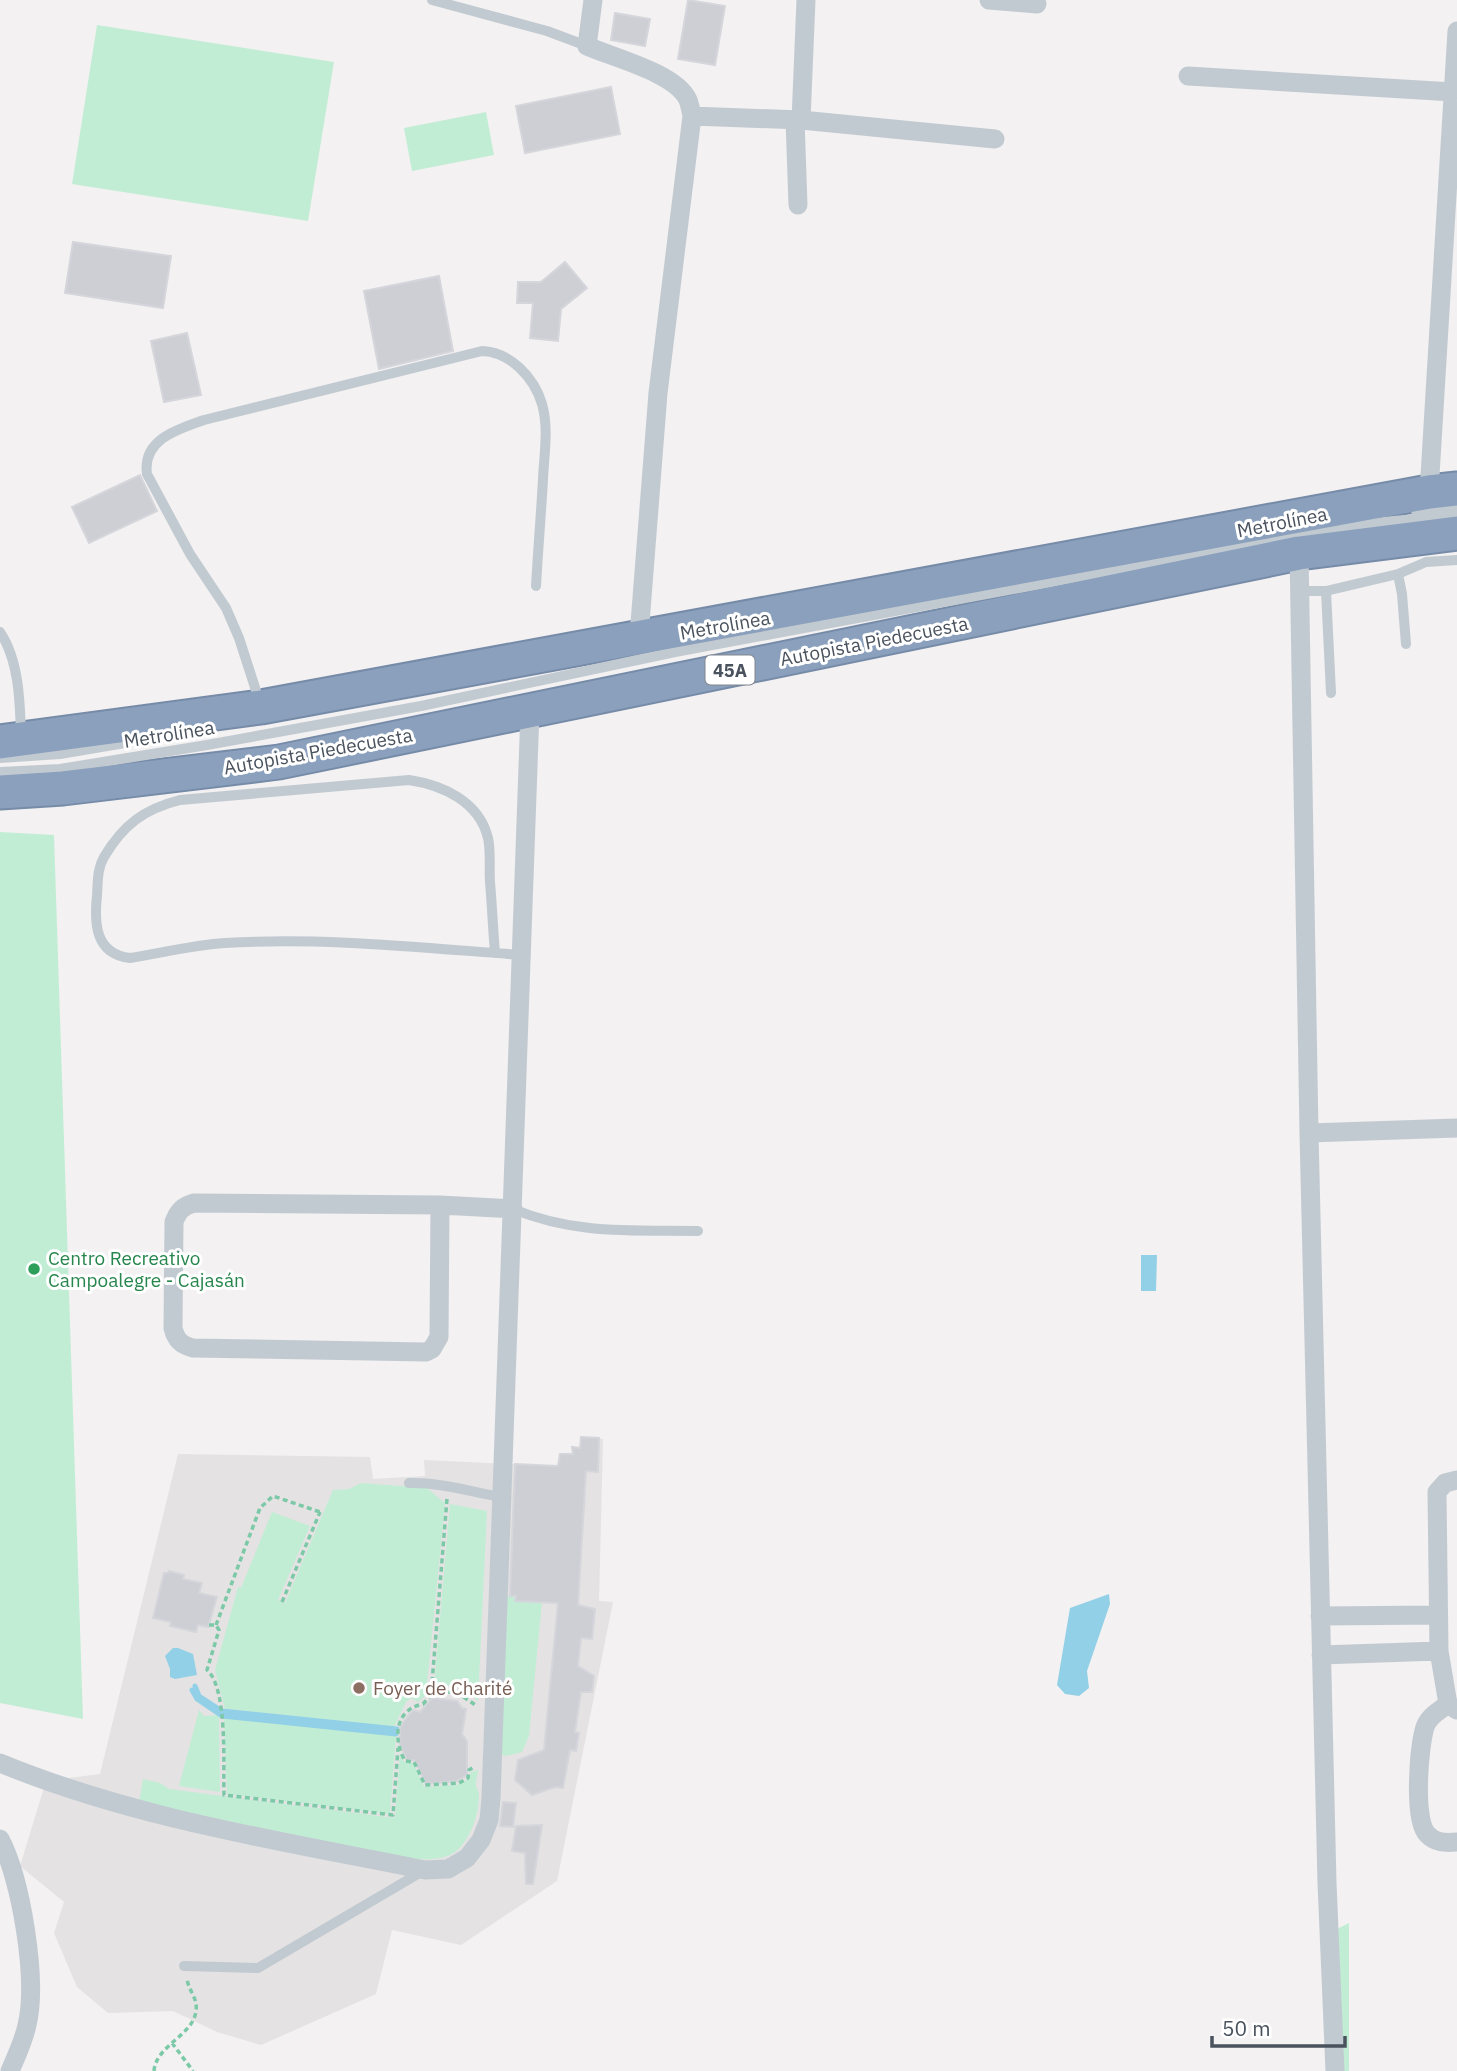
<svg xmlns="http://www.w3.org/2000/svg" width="1457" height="2071" font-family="'IBM Plex Sans',sans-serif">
<rect width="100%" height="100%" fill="#f3f1f1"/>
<path fill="#e4e2e2" d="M 581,1437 L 603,1439 L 599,1601 L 613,1602 L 557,1881 L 461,1945 L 392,1930 L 376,1994 L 261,2045 L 217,2032 L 173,2011 L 108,2013 L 77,1987 L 54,1933 L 64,1902 L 20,1866 L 46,1781 L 100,1774 L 178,1454 L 370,1457 L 373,1479 L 425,1476 L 424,1460 L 557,1466 L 560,1454 L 572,1454 L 572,1447 L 580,1448 Z"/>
<path fill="#c2edd5" d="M 97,25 L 334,62 L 308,221 L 72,184 Z
M 486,112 L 494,155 L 412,171 L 404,128 Z
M 0,832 L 54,835 L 83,1719 L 0,1703 Z
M 361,1483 L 427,1488 L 445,1503 L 426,1695 L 418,1702 L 411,1698 L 406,1702 L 394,1727 L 225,1709 L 215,1670 L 238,1587 L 241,1588 L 272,1512 L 310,1526 L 278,1600 L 285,1603 L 333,1490 L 349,1489 Z
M 450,1504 L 487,1511 L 478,1701 L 456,1685 L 434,1687 Z
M 507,1596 L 516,1597 L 516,1601 L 542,1602 L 529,1736 L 522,1752 L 506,1756 L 496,1753 Z
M 199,1710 L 204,1716 L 219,1715 L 220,1792 L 179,1786 Z
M 224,1718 L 396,1735 L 390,1814 L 227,1794 Z
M 400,1753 L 404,1762 L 413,1763 L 424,1787 L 457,1785 L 469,1779 L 471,1772 L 478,1770 C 478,1775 475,1782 476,1786 C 477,1789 479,1792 479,1796 C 479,1814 470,1841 455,1852 C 443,1861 421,1860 406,1858 L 139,1803 L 143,1779 L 160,1783 L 169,1789 L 395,1818 Z
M 1349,1923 L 1349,2071 L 1335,2071 L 1333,1931 Z"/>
<path fill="#92d0e7" d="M 1141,1255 L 1157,1255 L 1156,1291 L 1141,1291 Z
M 1109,1594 L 1110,1604 L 1087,1671 L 1089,1688 L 1079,1696 L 1065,1694 L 1057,1685 L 1070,1608 Z
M 173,1648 L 178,1648 L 193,1654 L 197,1675 L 175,1679 L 170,1677 L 170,1669 L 165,1656 Z"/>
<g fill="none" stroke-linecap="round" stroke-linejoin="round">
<path stroke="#92d0e7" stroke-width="5" d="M 195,1686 L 199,1696 L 222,1711 L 397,1729
M 192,1690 L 197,1699 L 222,1716 L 396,1734"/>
</g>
<path fill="#cecfd5" stroke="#d5d6db" stroke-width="2" d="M 688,0 L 725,6 L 715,65 L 678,59 Z
M 615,13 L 650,19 L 645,46 L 611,40 Z
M 611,87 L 620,134 L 525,153 L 516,106 Z
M 73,242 L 171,256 L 163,308 L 65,293 Z
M 565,262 L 587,288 L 561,309 L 558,341 L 530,338 L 533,303 L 517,303 L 518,282 L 541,282 Z
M 439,276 L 453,351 L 379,369 L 364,291 Z
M 187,333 L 201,395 L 164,402 L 151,341 Z
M 140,475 L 157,511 L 89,543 L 72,507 Z
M 581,1437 L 599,1438 L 598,1472 L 586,1471 L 578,1605 L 595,1609 L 592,1639 L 581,1638 L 578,1666 L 594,1676 L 592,1692 L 581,1692 L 575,1732 L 579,1733 L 576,1751 L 570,1750 L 563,1788 L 555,1787 L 532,1795 L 515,1780 L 518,1760 L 544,1750 L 558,1603 L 515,1601 L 516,1596 L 510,1596 L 515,1464 L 558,1466 L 560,1454 L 573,1454 L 572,1447 L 580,1448 Z
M 169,1571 L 184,1575 L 183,1579 L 202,1583 L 199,1593 L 217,1597 L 208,1627 L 198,1625 L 196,1632 L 170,1626 L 171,1622 L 153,1618 L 164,1573 L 168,1573 Z
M 432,1698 L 457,1701 L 462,1708 L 466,1709 L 462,1734 L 467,1741 L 467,1775 L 457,1781 L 426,1784 L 414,1760 L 407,1761 L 399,1742 L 400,1727 L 410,1713 L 414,1710 L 420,1712 Z
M 503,1802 L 516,1803 L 513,1827 L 500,1826 Z
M 542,1825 L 533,1884 L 526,1884 L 525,1853 L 512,1851 L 516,1826 Z"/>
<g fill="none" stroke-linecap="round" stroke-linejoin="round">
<defs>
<path id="highway" d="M 0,742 L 261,707 L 1429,492 L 1457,489
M 0,792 L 63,788 L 279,762 L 1299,553 L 1457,533"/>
</defs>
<use href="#highway" stroke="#768ba8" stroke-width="37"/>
<path stroke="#7cc9a8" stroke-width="3.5" stroke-dasharray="5 3.5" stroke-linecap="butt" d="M 447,1499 L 431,1695 L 423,1704 C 394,1710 393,1739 405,1761 L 414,1762 L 425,1785 L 459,1783 L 468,1778 L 469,1770 L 474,1767
M 282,1602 L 320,1512
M 209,1625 L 216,1625 L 219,1630 L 207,1670 C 228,1688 223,1766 224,1795 L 393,1815 L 398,1748
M 216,1625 L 260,1508 L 273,1496 L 323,1513
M 431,1692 L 456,1692 L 477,1706
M 172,2043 L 193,2071
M 154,2071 C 156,2045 193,2036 196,2011 C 198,1998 189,1992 187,1979"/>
<path stroke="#c2cad1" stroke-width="10" d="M 432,0 L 547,31 L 587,46
M 1416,511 L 1457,507
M 1398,574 L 1426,562 L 1457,560
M 1299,591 L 1326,591 L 1398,574 L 1402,594 L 1406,644
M 1326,591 L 1331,693
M 0,632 C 19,660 20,702 21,735
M 260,703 L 239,638 L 226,608 L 190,554 L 147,474 C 142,439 179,429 204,420 L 482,351 C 510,352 534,377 542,404 C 549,428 544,455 543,479 C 541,515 538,550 536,586
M 0,758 L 60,754 L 178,734
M 0,772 L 60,769 L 207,745 L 421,706 L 675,652 L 1363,524 L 1457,515
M 495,953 C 493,929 492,905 490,882 C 489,868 491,851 488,838 C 479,801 442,785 409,780 L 180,800 C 144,809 123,825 104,857 C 97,869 98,882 97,895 C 94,923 95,954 130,958 C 161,953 194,945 225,943 C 323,937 424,948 522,955
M 513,1209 C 576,1235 632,1230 698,1231
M 409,1483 C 440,1482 471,1492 502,1497
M 184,1966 L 258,1968 L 423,1871"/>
<path stroke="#c2cad1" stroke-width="19" d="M 593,0 L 587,46 C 614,58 676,73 688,100 C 690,105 691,111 692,116 L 658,393 L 639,636
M 989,0 L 1037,4
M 1188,76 L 1453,92
M 692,116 L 801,120 L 995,139
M 795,119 L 798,205
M 801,120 L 806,0
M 1429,492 L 1457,31
M 1299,553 L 1309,1133 L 1327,1883 L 1335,2071
M 1309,1133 L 1457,1128
M 440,1205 L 439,1337 L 432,1349 L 426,1352 L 193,1348 C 181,1345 176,1340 173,1328 L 174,1222 C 178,1211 183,1206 194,1203 L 440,1205 L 513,1209
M 1457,1480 L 1445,1483 L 1437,1492 L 1439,1651 L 1448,1704 L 1457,1710
M 1320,1616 L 1438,1615
M 1321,1655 L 1439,1651
M 1448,1704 C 1439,1711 1429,1716 1425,1727 C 1419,1747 1413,1819 1427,1834 C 1435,1843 1445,1843 1457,1842
M 0,1763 C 136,1819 282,1841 425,1870 L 448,1869 L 467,1858 L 481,1840 L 489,1820 L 491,1798 L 530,711
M 0,1839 C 21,1879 38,1980 27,2025 C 24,2040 16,2057 10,2071"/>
<use href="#highway" stroke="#8ba0bc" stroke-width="33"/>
</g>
<circle fill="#2e9e5b" stroke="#fff" stroke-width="2.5" cx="34" cy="1269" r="7"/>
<circle fill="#8d6e63" stroke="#fff" stroke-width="2.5" cx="359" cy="1688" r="7"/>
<g text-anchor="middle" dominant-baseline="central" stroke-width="6" stroke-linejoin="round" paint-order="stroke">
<rect fill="#fff" stroke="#80868e" stroke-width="2" x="705.5" y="655.5" width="49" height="29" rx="5"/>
<g font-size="18" font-weight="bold" fill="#49525d">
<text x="730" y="670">45A</text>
</g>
<g font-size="19" fill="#49525d" stroke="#fff">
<text transform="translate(1282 522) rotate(-11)">Metrolínea</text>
<text transform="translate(725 625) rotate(-10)">Metrolínea</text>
<text transform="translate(874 641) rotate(-11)">Autopista Piedecuesta</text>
<text transform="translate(169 734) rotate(-9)">Metrolínea</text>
<text transform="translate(318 751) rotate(-10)">Autopista Piedecuesta</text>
</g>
<g font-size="19" fill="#27864d" stroke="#fff" text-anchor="start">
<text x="48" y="1258">Centro Recreativo<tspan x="48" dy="22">Campoalegre - Cajasán</tspan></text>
</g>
<g font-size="19" fill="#785e54" stroke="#fff" text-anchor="start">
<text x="373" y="1688">Foyer de Charité</text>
</g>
</g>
<path d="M1212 2036v10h133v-10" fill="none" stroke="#49525d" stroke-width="3.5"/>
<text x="1222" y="2036" font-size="21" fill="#49525d" stroke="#ffffff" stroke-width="5" paint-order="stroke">50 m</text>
</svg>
